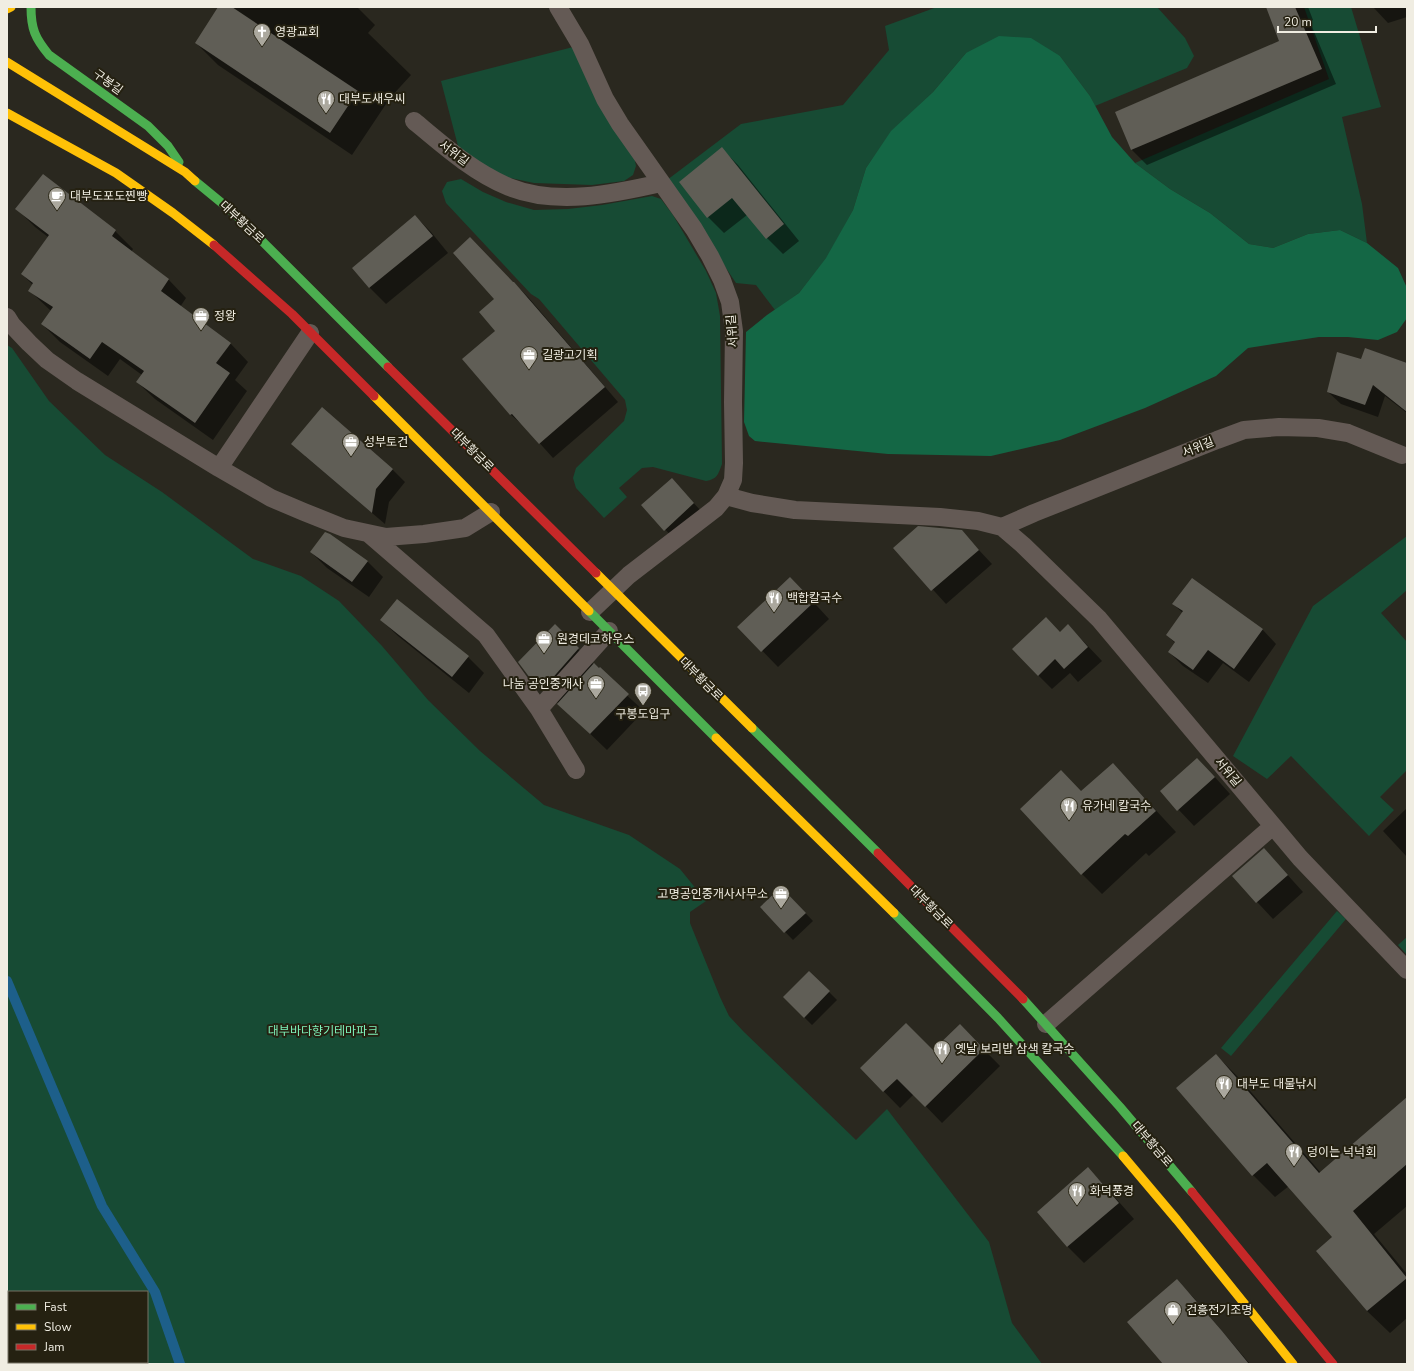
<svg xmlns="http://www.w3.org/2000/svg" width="1414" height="1371" font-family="'Nunito Sans','Noto Sans KR',sans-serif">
<rect width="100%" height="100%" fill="#2a281f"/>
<path fill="#174b34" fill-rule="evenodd" d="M 937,7 L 1157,7 L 1185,38 L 1194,56 L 1187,68 L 1095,106 L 1090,96 L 1060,56 L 966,53 L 933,92 L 891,132 L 866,168 L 853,210 L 828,256 L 799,293 L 775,310 L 756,285 L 736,283 L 667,180 L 741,124 L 843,105 L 889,50 L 885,26 Z
M 1304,7 L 1351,7 L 1381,107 L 1342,117 L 1362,204 L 1367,243 L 1340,230 L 1308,234 L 1273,248 L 1249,244 L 1210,213 L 1170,189 L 1135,163 L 1329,79 Z
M 573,47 L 634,156 L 636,166 L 633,175 L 624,181 L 592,185 L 534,183 L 505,177 L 478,163 L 458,146 L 441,81 Z
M 461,179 L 483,192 L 506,202 L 534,210 L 568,209 L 602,205 L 652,196 L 661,199 L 673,215 L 706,271 L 716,293 L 720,316 L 722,464 C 718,475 717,479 706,481 L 653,467 L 642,468 L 619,488 L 627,497 L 604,518 L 576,488 L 573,478 L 576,468 L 624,421 L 627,410 L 625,400 L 539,299 L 531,294 L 446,203 L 442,191 L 447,182 Z
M 7,345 L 12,348 L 49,401 L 105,455 L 162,492 L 253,559 L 301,576 L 339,601 L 382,646 L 428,700 L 480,751 L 544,805 L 629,835 L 680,869 L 706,901 L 690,912 L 690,923 L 720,997 L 729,1016 L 744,1032 L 856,1140 L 887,1109 L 989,1242 L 1012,1323 L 1042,1364 L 7,1364 ZM 9,1292 L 147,1292 L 147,1362 L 9,1362 Z
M 1407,536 L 1407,590 L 1381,613 L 1407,642 L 1407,771 L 1406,771 L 1380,797 L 1394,810 L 1369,836 L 1291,756 L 1267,779 L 1233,756 L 1313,606 Z
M 1337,911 L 1346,919 L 1231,1056 L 1221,1048 Z
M 1407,937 L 1407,955 L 1398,945 Z"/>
<path fill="#146745" d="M 999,36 L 1031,38 L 1060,56 L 1090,96 L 1112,137 L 1135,163 L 1170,189 L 1210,213 L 1249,244 L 1273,248 L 1308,234 L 1340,230 L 1367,243 L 1398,268 L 1407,288 L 1407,318 L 1397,332 L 1378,340 L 1348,337 L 1319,337 L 1248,348 L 1216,376 L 1145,408 L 1060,440 L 991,456 L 888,454 L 755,441 L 749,436 L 744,422 L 746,332 L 767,315 L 799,293 L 826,258 L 853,210 L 866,168 L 891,131 L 933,92 L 966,53 Z"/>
<path fill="#0007" d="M 219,7 L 357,7 L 375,25 L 368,33 L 411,75 L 390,98 L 352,155 L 218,65 L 196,43 Z
M 1267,7 L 1308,7 L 1313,20 L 1310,22 L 1336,84 L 1147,165 L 1132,150 L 1116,112 L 1281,41 Z
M 1373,7 L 1407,7 L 1407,17 L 1388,23 Z
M 722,149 L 738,165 L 799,241 L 783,254 L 767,238 L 747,215 L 724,233 L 708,217 L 680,183 Z
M 17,209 L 115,231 L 133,249 L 131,252 L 169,280 L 186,298 L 180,307 L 231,344 L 248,362 L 235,380 L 247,391 L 213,440 L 155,399 L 137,382 L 142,375 L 120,359 L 108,376 L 60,342 L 42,324 L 51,311 L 30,291 L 33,285 L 22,274 L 48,237 L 35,227 Z
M 415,216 L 431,232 L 448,253 L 386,304 L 370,288 L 353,268 Z
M 514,283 L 528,297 L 618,402 L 553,458 L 526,428 L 511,415 L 463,359 L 496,331 Z
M 1366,349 L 1407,363 L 1407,413 L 1385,396 L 1378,417 L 1341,404 L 1328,392 L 1362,360 Z
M 322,409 L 393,470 L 405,482 L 389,502 L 385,524 L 305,456 Z
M 679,487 L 701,511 L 673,538 L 643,505 Z
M 961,531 L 992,564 L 946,604 L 895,548 Z
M 311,552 L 367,561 L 383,577 L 369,597 L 327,568 Z
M 806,594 L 829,619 L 778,667 L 739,627 Z
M 397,600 L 468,657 L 484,673 L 469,693 L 398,636 L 381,620 Z
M 1173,604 L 1262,629 L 1276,644 L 1249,682 L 1223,663 L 1208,683 L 1183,666 L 1169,652 L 1175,643 L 1167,635 L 1183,613 Z
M 1068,625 L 1102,661 L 1078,682 L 1070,673 L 1052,689 L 1038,675 L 1060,633 Z
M 555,626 L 599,670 L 644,711 L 607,750 L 531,677 Z
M 1113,764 L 1176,832 L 1149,856 L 1146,853 L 1102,894 L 1082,874 L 1082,792 Z
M 1213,775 L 1230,794 L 1194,826 L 1161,791 Z
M 1407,808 L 1407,857 L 1383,831 Z
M 1264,849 L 1303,892 L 1273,919 L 1233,876 Z
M 789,896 L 813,921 L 793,940 L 761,907 Z
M 809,972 L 837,1000 L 812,1025 L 784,997 Z
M 960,1025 L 1000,1066 L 942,1123 L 914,1094 L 900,1108 L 861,1068 L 933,1052 Z
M 1216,1055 L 1238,1077 L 1321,1173 L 1407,1098 L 1407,1206 L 1374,1234 L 1407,1274 L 1407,1318 L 1390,1333 L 1367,1311 L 1334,1237 L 1289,1186 L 1275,1197 L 1253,1175 Z
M 1088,1169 L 1104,1185 L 1134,1219 L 1084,1263 L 1068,1247 L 1038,1212 Z
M 1177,1281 L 1193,1297 L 1250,1364 L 1164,1364 Z"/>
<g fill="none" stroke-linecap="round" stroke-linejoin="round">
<path stroke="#1d5f8a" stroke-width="10" d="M 7,981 L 102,1206 L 155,1292 L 180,1364"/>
</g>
<path fill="#605e56" d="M 218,7 L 232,7 L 358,91 L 330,133 L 195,43 Z
M 1266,7 L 1295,7 L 1322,69 L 1131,150 L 1115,112 L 1279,41 Z
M 722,147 L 784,224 L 766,239 L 732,198 L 707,218 L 679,182 Z
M 43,174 L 116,230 L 112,236 L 169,279 L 161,291 L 231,343 L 216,363 L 230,373 L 195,423 L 136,382 L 144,371 L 102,342 L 90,359 L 41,324 L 53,307 L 28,291 L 33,283 L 21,274 L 49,235 L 15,209 Z
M 415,215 L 433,236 L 369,288 L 352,268 Z
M 470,237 L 513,282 L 514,282 L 605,387 L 539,444 L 512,414 L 510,415 L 462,359 L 495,331 L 479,312 L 494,299 L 453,253 Z
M 1365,348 L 1407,363 L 1407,412 L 1373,385 L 1365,405 L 1327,392 L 1337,352 L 1361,359 Z
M 322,407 L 393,469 L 376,489 L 372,513 L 291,444 Z
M 672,478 L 694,503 L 664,531 L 641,505 Z
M 918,526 L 962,530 L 979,550 L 931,591 L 893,548 Z
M 325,532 L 330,534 L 368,561 L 352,582 L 310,552 Z
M 790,577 L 814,602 L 761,652 L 737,627 Z
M 1192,578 L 1263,629 L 1234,669 L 1208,650 L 1193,670 L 1168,652 L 1175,642 L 1166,635 L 1183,611 L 1172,604 Z
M 397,599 L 469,656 L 452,677 L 380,620 Z
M 1046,617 L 1060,632 L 1068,624 L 1088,647 L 1064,669 L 1055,659 L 1038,676 L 1012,649 Z
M 555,624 L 579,648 L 542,690 L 530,678 L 518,662 Z
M 594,663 L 599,668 L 600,667 L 629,694 L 590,734 L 557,704 Z
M 1197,758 L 1215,777 L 1177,811 L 1160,791 Z
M 1113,763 L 1156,811 L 1128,836 L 1125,834 L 1081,875 L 1020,809 L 1061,770 L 1081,791 Z
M 1264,848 L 1288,875 L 1256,903 L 1232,876 Z
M 781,887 L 806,913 L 784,933 L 760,907 Z
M 809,971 L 830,991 L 804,1018 L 783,997 Z
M 906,1023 L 933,1050 L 960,1024 L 984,1049 L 925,1107 L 897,1079 L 883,1092 L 860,1068 Z
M 1216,1054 L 1319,1173 L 1407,1097 L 1407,1164 L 1353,1211 L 1407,1278 L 1367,1311 L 1316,1251 L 1332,1237 L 1267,1163 L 1252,1176 L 1176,1088 Z
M 1088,1167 L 1119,1203 L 1067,1247 L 1037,1212 Z
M 1177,1279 L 1222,1331 L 1249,1364 L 1163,1364 L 1127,1322 Z"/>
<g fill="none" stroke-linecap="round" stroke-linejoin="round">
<path stroke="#645a55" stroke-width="18" d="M 558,7 L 580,44 L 605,99 L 620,124 L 694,229 L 710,256 L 722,280 L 730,302 L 734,331 L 733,402 L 734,463 L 733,480 L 726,496 L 716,508 L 629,575 L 590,612
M 414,121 C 444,146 473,172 509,187 C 556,206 613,194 661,183
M 7,317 L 12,325 L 29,343 L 47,360 L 77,381 L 219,468 L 271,498 L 304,512 L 344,528 L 386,537 L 424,534 L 465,528 L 491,512
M 219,468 L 310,333
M 726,496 L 752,503 L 795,510 L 940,517 L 978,521 L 1002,527 L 1023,545 L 1099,619 L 1300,858 L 1407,970
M 1002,527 L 1034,513 L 1217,440 L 1244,430 L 1279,427 L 1318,428 L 1348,433 L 1402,455
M 369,534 L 486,635 L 539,709 L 576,770
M 539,709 L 609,631
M 1046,1024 L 1273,826"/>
<path stroke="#4caf50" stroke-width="9" d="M 31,7 C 31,29 35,38 49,55 L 148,126 L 168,146 L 179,162
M 195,181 L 234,213 L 388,367
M 589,611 L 716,738
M 752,728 L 878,853
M 894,913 L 998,1018 L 1123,1156
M 1023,999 L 1120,1107 L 1192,1192"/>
<path stroke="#ffc107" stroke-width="9" d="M 7,9 L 11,7
M 7,62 L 185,172 L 195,181
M 7,113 L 116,173 L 173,213 L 214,245
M 374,396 L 589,611
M 596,573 L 752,728
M 716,738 L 894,913
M 1123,1156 L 1177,1220 L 1293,1364"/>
<path stroke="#c62828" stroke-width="9" d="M 214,245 L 292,314 L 374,396
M 388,367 L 596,573
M 878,853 L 1023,999
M 1192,1192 L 1333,1364"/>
</g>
<defs>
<symbol id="church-pin" viewBox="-11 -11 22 30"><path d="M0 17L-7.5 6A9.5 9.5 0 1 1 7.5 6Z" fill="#aba89e" stroke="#252111"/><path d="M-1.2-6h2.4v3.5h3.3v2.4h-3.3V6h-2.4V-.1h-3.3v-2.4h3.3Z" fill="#fff"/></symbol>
<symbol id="restaurant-pin" viewBox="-11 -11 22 30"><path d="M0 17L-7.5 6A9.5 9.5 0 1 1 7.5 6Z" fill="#aba89e" stroke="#252111"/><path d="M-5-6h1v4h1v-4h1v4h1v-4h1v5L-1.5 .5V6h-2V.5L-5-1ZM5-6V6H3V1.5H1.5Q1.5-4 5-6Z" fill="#fff"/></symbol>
<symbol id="cafe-pin" viewBox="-11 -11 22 30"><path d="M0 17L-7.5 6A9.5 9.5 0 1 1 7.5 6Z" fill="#aba89e" stroke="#252111"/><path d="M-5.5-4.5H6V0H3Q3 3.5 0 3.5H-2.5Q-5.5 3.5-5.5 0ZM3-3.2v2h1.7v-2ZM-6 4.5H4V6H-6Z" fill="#fff"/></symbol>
<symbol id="office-pin" viewBox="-11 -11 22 30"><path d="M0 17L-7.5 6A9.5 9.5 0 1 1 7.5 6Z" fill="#aba89e" stroke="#252111"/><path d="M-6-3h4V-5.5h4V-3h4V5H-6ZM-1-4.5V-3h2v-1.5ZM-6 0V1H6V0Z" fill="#fff"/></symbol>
<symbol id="bus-pin" viewBox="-11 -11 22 30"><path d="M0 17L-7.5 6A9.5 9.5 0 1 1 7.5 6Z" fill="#aba89e" stroke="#252111"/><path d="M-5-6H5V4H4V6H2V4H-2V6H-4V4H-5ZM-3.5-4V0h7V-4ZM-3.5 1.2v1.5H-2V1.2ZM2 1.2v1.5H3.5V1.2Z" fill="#fff"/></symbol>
<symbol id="shop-pin" viewBox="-11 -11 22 30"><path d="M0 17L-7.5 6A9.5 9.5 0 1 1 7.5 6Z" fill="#aba89e" stroke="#252111"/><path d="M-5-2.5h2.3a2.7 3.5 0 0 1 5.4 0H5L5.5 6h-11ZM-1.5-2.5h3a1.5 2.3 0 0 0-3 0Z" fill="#fff"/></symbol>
</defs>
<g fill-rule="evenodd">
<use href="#church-pin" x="252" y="22" width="20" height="27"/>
<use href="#restaurant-pin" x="316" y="89" width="20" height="27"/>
<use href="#cafe-pin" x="47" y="186" width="20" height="27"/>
<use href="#office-pin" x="191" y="306" width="20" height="27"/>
<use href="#office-pin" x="519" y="345" width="20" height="27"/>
<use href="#office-pin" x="341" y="432" width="20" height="27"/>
<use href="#restaurant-pin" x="764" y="588" width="20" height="27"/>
<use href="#office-pin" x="534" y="629" width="20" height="27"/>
<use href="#office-pin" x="586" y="674" width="20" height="27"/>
<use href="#bus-pin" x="633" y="681" width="20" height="27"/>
<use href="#restaurant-pin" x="1059" y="796" width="20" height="27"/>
<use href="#office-pin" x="771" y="884" width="20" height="27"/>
<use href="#restaurant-pin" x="932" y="1039" width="20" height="27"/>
<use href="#restaurant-pin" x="1214" y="1074" width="20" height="27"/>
<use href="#restaurant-pin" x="1284" y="1142" width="20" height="27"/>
<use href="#restaurant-pin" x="1067" y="1181" width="20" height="27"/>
<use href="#shop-pin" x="1163" y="1300" width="20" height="27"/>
</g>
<g text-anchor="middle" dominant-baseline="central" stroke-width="4" stroke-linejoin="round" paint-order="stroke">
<g font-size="12" fill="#f0ede2" stroke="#252111" text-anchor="start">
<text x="275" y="32">영광교회</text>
<text x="339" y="99">대부도새우씨</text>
<text x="70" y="196">대부도포도찐빵</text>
<text x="214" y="316">정왕</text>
<text x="542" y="355">길광고기획</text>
<text x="364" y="442">성부토건</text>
<text x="787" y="598">백합칼국수</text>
<text x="557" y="639">원경데코하우스</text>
<text x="583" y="684" text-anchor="end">나눔 공인중개사</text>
<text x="643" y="714" text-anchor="middle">구봉도입구</text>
<text x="1082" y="806">유가네 칼국수</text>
<text x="768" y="894" text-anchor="end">고명공인중개사사무소</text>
<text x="955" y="1049">옛날 보리밥 삼색 칼국수</text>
<text x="1237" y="1084">대부도 대물낚시</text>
<text x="1307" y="1152">덩이는 넉넉회</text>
<text x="1090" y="1191">화덕풍경</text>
<text x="1186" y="1310">건흥전기조명</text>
</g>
<g font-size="12" fill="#f0ede2" stroke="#252111">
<text transform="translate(108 82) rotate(36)">구봉길</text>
<text transform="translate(454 153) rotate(37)">서위길</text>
<text transform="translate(242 222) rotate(43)">대부황금로</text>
<text transform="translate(732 331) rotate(-94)">서위길</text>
<text transform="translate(1198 447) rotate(-22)">서위길</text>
<text transform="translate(472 450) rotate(45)">대부황금로</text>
<text transform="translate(701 679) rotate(45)">대부황금로</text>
<text transform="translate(1228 772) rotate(50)">서위길</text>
<text transform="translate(931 907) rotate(45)">대부황금로</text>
<text transform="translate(1152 1144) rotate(49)">대부황금로</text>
</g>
<g font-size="12" fill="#7ef3ba" stroke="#252111">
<text x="323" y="1031">대부바다향기테마파크</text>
</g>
</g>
<rect width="1414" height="1371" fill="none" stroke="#f0ede2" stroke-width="16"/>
<rect x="8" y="1291" width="140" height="72" fill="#252111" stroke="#767365"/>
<rect x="16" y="1304" width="20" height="6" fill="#4caf50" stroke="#767365"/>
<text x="44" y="1311" font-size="12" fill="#f0ede2">Fast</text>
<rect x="16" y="1324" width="20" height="6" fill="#ffc107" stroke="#767365"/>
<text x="44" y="1331" font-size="12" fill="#f0ede2">Slow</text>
<rect x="16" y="1344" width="20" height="6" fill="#c62828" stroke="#767365"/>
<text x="44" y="1351" font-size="12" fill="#f0ede2">Jam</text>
<path d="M1278 26v6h98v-6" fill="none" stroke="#f0ede2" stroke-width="2"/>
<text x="1284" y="26" font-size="12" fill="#f0ede2" stroke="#252111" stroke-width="3" paint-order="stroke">20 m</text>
</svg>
